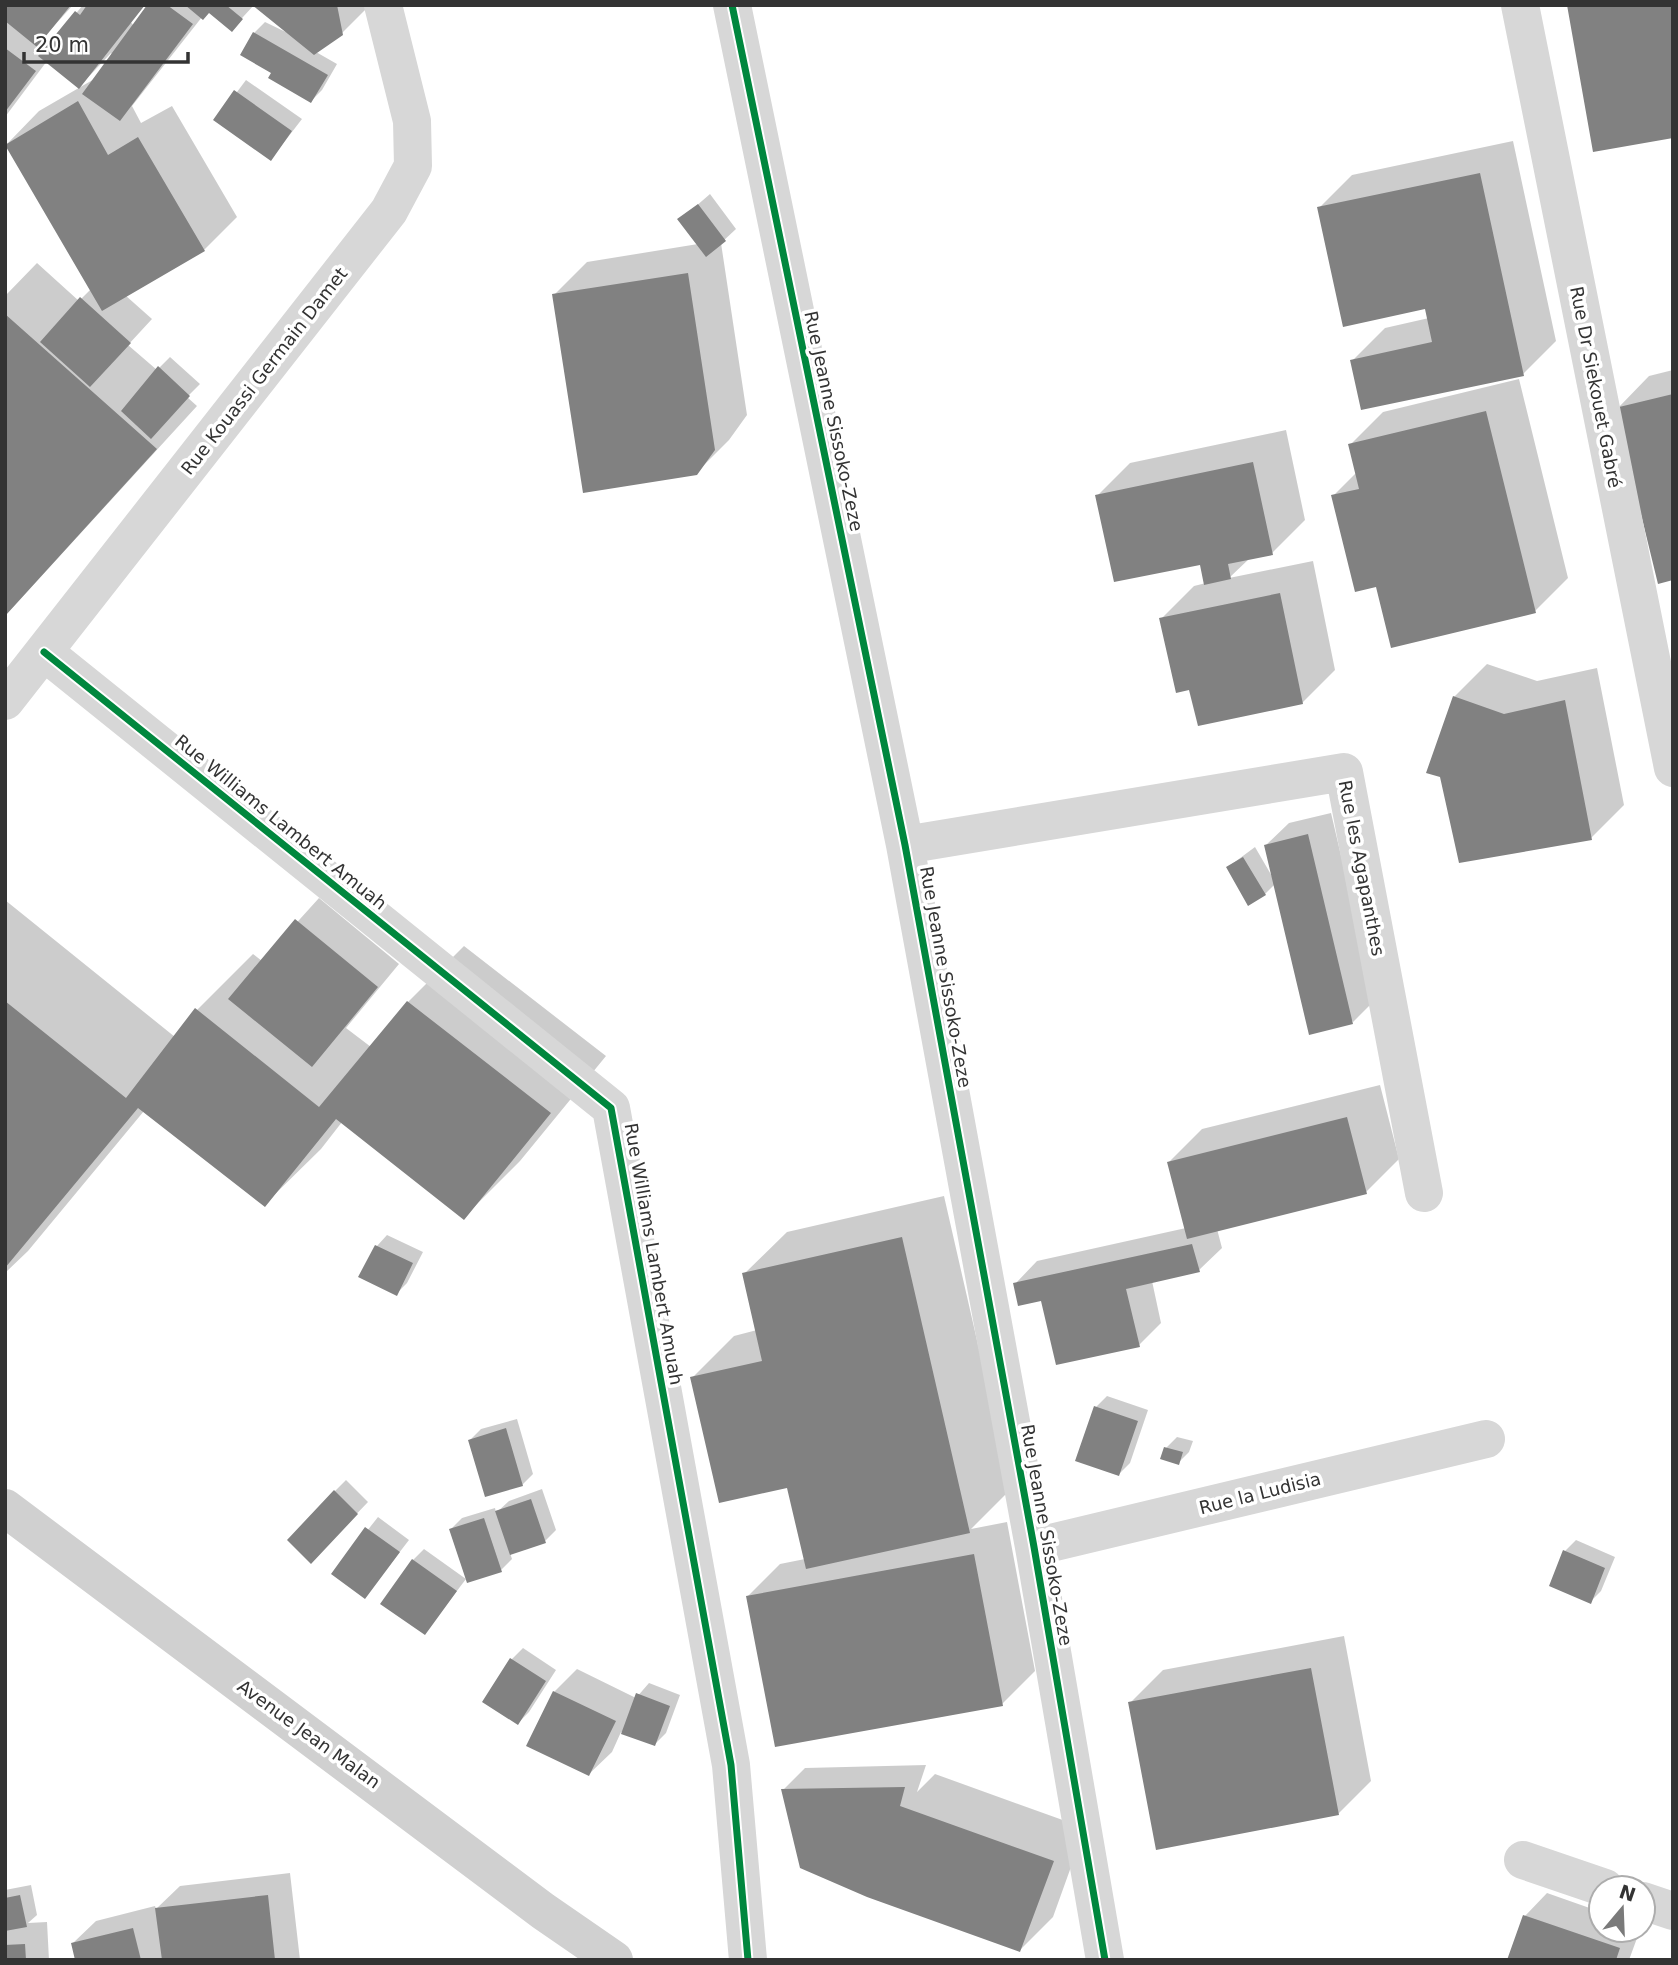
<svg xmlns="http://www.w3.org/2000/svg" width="1678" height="1965" font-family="'DejaVu Sans',sans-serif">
<rect width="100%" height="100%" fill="#fff"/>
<path fill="#0003" d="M 5,5 L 73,5 L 44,37 L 51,43 L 83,5 L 144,5 L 130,21 L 134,26 L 150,5 L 254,5 L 232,29 L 209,11 L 202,17 L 132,106 L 141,123 L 172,106 L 237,217 L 204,250 L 125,295 L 152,319 L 128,345 L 157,370 L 170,357 L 200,384 L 187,397 L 197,406 L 5,616 L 5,296 L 37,263 L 79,301 L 91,289 L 7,144 L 39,111 L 96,78 L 113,55 L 111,53 L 79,87 L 47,61 L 5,117 Z
M 255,5 L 370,5 L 342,33 L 316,52 L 337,64 L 322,90 L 311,101 L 273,72 L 254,33 L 265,22 L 292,35 Z
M 246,80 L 302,119 L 271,159 L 216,120 Z
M 1513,141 L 1556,341 L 1523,374 L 1352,361 L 1385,328 L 1429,318 L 1426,307 L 1319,208 L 1352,175 Z
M 710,194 L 736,229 L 721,243 L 747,415 L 729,440 L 696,473 L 554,295 L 587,262 L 698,244 L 680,220 Z
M 1673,370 L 1673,578 L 1617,409 L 1649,376 Z
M 1519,379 L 1568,578 L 1535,611 L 1377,585 L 1333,496 L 1357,472 L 1350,445 L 1383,412 Z
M 1286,430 L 1305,520 L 1272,553 L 1250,558 L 1229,578 L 1313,561 L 1335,670 L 1302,703 L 1191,688 L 1161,619 L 1194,586 L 1206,583 L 1201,563 L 1097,496 L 1130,463 Z
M 1487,664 L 1537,681 L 1597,668 L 1624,805 L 1591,838 L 1454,697 Z
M 1331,813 L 1375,1000 L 1353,1022 L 1275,884 L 1265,894 L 1228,867 L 1255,847 L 1273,878 L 1266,845 L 1289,823 Z
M 319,898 L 399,964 L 346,1028 L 371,1047 L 408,1002 L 464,946 L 606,1056 L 520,1161 L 464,1217 L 342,1122 L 321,1149 L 265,1204 L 144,1111 L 28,1251 L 5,1273 L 5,900 L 175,1037 L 197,1010 L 253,954 L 262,961 Z
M 1380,1085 L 1399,1159 L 1366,1192 L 1217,1229 L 1222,1248 L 1199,1270 L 1152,1281 L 1161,1323 L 1139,1345 L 1015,1284 L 1037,1261 L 1186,1228 L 1169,1162 L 1202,1129 Z
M 944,1196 L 1011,1489 L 971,1529 L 1007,1522 L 1035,1671 L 1002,1704 L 747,1597 L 780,1564 L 805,1559 L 788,1486 L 692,1378 L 734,1336 L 757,1330 L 744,1274 L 787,1232 Z
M 387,1235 L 423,1252 L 407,1283 L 396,1294 L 361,1276 L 377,1246 Z
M 1107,1396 L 1148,1410 L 1130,1463 L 1119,1474 L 1096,1407 Z
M 517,1419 L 533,1474 L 522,1485 L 470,1440 L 481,1429 Z
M 1177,1437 L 1193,1441 L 1189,1452 L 1178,1463 L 1166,1448 Z
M 346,1480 L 368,1502 L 322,1550 L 335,1491 Z
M 542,1489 L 556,1530 L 545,1541 L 510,1553 L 512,1559 L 501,1570 L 451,1529 L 462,1518 L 495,1508 L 496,1513 L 509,1501 Z
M 378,1517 L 409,1540 L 365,1597 L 333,1574 Z
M 1576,1540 L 1615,1557 L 1601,1591 L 1590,1602 L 1565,1551 Z
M 424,1549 L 466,1579 L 425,1633 L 413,1560 Z
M 1344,1636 L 1371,1781 L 1338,1814 L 1130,1703 L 1163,1670 Z
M 523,1648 L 556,1670 L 529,1712 L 518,1723 L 512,1659 Z
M 577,1669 L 636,1698 L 649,1683 L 680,1695 L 666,1733 L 655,1744 L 621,1732 L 612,1752 L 589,1774 L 554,1692 Z
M 926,1765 L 917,1792 L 935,1774 L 1085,1828 L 1053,1917 L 1020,1950 L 783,1790 L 805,1768 Z
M 290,1873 L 300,1960 L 77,1960 L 73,1943 L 96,1921 L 155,1906 L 156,1909 L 180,1886 Z
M 31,1885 L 37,1915 L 28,1923 L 47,1922 L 49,1960 L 5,1960 L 5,1890 Z
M 1547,1893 L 1601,1912 L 1601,1930 L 1640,1930 L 1629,1960 L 1509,1960 L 1525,1916 Z"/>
<path fill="#818181" d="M 5,5 L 71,5 L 37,47 L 5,21 Z
M 87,5 L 145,5 L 79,89 L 38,56 L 75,11 L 80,15 Z
M 147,5 L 167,5 L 193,24 L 120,121 L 82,94 Z
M 185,5 L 226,5 L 243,19 L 232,32 L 209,13 L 203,20 Z
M 252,5 L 337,5 L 343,35 L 314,55 Z
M 1567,5 L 1673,5 L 1673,138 L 1593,152 Z
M 253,32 L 328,75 L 311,103 L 268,78 L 271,73 L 240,55 Z
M 5,48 L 36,71 L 5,112 Z
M 234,90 L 292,131 L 271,161 L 213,120 Z
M 78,101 L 108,155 L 138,137 L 205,251 L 102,311 L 5,145 Z
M 1480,173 L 1524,376 L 1361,410 L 1350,360 L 1432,342 L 1425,309 L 1343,327 L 1317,207 Z
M 698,204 L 726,241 L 706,257 L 677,219 Z
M 688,273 L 715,450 L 697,475 L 583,493 L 552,294 Z
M 80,297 L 131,343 L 90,387 L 40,342 Z
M 5,314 L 157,449 L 5,616 Z
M 158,366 L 190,396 L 151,439 L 121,411 Z
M 1673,394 L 1673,580 L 1658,584 L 1615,408 Z
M 1486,411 L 1536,613 L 1391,648 L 1376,587 L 1355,592 L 1331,495 L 1359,489 L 1348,444 Z
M 1253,462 L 1273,555 L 1228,564 L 1231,579 L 1204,585 L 1200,565 L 1114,582 L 1095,495 Z
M 1280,593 L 1303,704 L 1198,726 L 1189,690 L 1176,693 L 1159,618 Z
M 1453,696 L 1504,714 L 1565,700 L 1592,840 L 1459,863 L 1440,777 L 1426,773 Z
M 1308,834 L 1353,1024 L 1309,1035 L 1264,845 Z
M 1243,857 L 1266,895 L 1248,906 L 1226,867 Z
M 295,919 L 378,987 L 312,1067 L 228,999 Z
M 5,1001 L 126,1098 L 195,1008 L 319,1107 L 407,1001 L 551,1113 L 464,1220 L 336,1119 L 265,1207 L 138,1108 L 5,1268 Z
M 1347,1117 L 1367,1194 L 1187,1239 L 1167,1162 Z
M 902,1237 L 970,1533 L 806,1569 L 787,1488 L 719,1503 L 690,1377 L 762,1361 L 742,1273 Z
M 1192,1244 L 1200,1272 L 1126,1289 L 1140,1347 L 1056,1365 L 1041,1301 L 1018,1306 L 1013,1283 Z
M 375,1245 L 413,1263 L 397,1296 L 358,1277 Z
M 1094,1406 L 1138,1421 L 1119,1476 L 1075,1461 Z
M 506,1428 L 523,1486 L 485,1497 L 468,1440 Z
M 1164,1447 L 1183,1452 L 1179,1465 L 1160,1459 Z
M 334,1490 L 358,1514 L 311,1564 L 287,1540 Z
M 531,1499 L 546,1543 L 510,1555 L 495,1511 Z
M 484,1518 L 502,1572 L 467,1583 L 449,1529 Z
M 365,1527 L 400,1552 L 365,1599 L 331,1574 Z
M 1563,1550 L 1605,1568 L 1591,1604 L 1549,1586 Z
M 974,1554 L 1003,1706 L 775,1747 L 746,1596 Z
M 412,1559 L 457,1591 L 425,1635 L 380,1604 Z
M 510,1658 L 546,1681 L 518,1725 L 482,1702 Z
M 1311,1668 L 1339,1815 L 1156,1850 L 1128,1702 Z
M 553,1691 L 616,1721 L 589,1776 L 526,1746 Z
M 636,1693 L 670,1706 L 655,1746 L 621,1734 Z
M 905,1787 L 900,1806 L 1054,1861 L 1020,1952 L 867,1897 L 800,1868 L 781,1789 Z
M 20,1895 L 27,1927 L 5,1931 L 5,1898 Z
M 268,1895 L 275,1960 L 162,1960 L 155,1908 Z
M 1523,1915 L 1620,1948 L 1616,1960 L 1507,1960 Z
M 133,1928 L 141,1960 L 75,1960 L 71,1943 Z
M 25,1944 L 26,1960 L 5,1960 L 5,1945 Z"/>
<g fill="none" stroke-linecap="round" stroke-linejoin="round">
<path stroke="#d7d7d7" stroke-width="38" d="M 732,5 L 905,845 L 1034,1547 L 1105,1960
M 1520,5 L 1673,768
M 44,652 L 611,1108 L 731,1765 L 748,1960
M 5,701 L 389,211 L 413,166 L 412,121 L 383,5
M 905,845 L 1344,772 L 1424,1193
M 1034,1547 L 1486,1439
M 1523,1860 L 1605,1888
M 1643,1901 L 1673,1911"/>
<path stroke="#d0d0d0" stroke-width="38" d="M 5,1508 L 543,1911 L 614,1960"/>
<defs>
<path id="cycleway" d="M 732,5 L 905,845 L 1034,1547 L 1105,1960
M 44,652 L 611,1108 L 731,1765 L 748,1960"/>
</defs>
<use href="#cycleway" stroke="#fff" stroke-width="11"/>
<use href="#cycleway" stroke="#00873e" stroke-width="7"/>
</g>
<g text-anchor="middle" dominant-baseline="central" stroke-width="7" stroke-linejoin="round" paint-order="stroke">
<g font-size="18" fill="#333" stroke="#fff">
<text transform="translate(264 371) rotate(-52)">Rue Kouassi Germain Damet</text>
<text transform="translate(1596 387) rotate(79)">Rue Dr Siekouet Gabré</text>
<text transform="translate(834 421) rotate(78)">Rue Jeanne Sissoko-Zeze</text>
<text transform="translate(281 822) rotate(39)">Rue Williams Lambert Amuah</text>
<text transform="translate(1362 868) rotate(79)">Rue les Agapanthes</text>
<text transform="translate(946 977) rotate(80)">Rue Jeanne Sissoko-Zeze</text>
<text transform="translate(654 1254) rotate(80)">Rue Williams Lambert Amuah</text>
<text transform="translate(1260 1493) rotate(-14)">Rue la Ludisia</text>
<text transform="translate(1047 1535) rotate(80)">Rue Jeanne Sissoko-Zeze</text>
<text transform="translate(309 1734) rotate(36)">Avenue Jean Malan</text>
</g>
</g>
<rect width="1678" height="1965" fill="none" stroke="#333333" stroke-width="14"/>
<g transform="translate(1622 1909) rotate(19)"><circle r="33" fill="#ffffff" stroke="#adadad" stroke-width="2"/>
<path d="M0-5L12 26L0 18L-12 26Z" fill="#7a7a7a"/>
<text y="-10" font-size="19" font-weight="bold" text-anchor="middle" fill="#333333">N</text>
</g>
<path d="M24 52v10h164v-10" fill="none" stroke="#333333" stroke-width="3.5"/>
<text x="35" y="52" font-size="21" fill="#333333" stroke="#ffffff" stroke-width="5" paint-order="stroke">20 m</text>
</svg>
